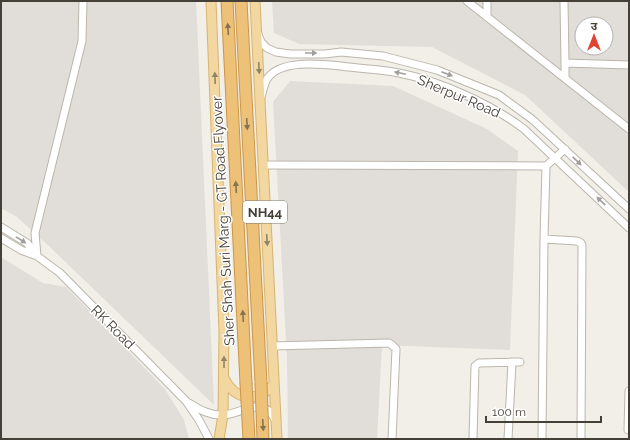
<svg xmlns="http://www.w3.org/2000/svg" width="630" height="440" font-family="Raleway,'Noto Sans Devanagari',sans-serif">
<rect width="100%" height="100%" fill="#f2eee8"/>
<path fill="#e1ddd9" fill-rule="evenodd" d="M 1,1 L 196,1 L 214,405 L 52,249 L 17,217 L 1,208 Z
M 272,1 L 629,1 L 629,192 L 525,95 L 432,47 L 299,44 L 274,33 ZM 582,24 L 606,24 L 606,48 L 582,48 Z
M 290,81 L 393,86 L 487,129 L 518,151 L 510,350 L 382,345 L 377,439 L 288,439 L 287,357 L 273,102 Z
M 1,257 L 43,283 L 66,287 L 165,389 L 184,420 L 189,439 L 1,439 Z"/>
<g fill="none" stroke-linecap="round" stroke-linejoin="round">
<defs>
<path id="minor" d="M 467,1 L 629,129
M 564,1 L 565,63
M 487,17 L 487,1
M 258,34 L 261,42 L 267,48 L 276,52 L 290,54 L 325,54 L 341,52 L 383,56 L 437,70 L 499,95 L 533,120 L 629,209
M 565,78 L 565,63 L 629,65
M 261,97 C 263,91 264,84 267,79 C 280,59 321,64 341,66 C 361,69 380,69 399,73 C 440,81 491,104 524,129 L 629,228
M 263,165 L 546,166 L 565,149
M 1,227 L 27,243 L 37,256 L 60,273 L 186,401 L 199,420 L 209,439
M 1,238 L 21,250 L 37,256
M 544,239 L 577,241 L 581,243 L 582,245 L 581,439
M 37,256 L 35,233 L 82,41 L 83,1
M 272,346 L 389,343 L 392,345 L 396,349 L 392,439
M 189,403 C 200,410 211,416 224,415 C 243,413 265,394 276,422
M 628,430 L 629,391
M 473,439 L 475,366 L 479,363 L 520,362
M 508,439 L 512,362
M 542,439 L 544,239 L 546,166"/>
<path id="major" d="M 211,1 L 224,332 L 223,415 L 219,439
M 255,1 L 277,439
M 224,378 C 235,401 258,403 274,384"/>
<path id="highway" d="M 227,1 L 246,383
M 241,1 L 261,383"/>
</defs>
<use href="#minor" stroke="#bcb6ac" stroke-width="9"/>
<use href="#major" stroke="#d5b472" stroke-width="11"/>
<use href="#highway" stroke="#cb9649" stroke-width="13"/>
<use href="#minor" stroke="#fff" stroke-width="7"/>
<use href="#major" stroke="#f2d8a0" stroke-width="9"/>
<use href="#highway" stroke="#edc178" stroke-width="11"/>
<defs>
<path id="highway-bridge" d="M 246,383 L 249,439
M 261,383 L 263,439"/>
</defs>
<use href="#highway-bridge" stroke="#cb9649" stroke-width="13" stroke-linecap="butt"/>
<use href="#highway-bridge" stroke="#edc178" stroke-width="11"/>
</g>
<defs><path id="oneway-solid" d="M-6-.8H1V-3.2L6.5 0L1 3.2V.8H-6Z"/></defs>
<g fill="#887351">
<use href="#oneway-solid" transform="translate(228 29) rotate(-93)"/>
<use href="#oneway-solid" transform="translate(247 124) rotate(87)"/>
<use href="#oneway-solid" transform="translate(236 187) rotate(-93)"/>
<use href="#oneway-solid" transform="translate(243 316) rotate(-93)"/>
<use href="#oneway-solid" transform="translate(263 425) rotate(87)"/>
</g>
<g fill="#a29f9b">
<use href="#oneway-solid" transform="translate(311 53)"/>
<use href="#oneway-solid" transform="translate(400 73) rotate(-168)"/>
<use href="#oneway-solid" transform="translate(447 74) rotate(21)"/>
<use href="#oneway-solid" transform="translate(577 161) rotate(43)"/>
<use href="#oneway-solid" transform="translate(601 201) rotate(-137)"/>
<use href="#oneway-solid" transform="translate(21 240) rotate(32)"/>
</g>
<g fill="#928466">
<use href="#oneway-solid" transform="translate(259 68) rotate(87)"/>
<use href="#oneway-solid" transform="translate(215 78) rotate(-92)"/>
<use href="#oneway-solid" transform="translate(267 240) rotate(87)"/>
<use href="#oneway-solid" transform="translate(224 362) rotate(-90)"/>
</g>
<g text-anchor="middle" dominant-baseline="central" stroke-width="3" stroke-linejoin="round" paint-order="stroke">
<rect fill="#fff" stroke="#7c7973" stroke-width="1" x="243" y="201" width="44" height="22" rx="3"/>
<g font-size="13" font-weight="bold" fill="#443f37">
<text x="265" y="212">NH44</text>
</g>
<g font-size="14" fill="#443f37" stroke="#fff">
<text transform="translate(459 96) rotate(23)">Sherpur Road</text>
<text transform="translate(223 221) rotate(-93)">Sher Shah Suri Marg - GT Road Flyover</text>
<text transform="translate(113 327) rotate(45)">RK Road</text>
</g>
</g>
<rect width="630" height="440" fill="none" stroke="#443f37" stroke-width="4"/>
<g transform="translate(594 36)"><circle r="19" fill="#ffffff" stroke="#b4b2af"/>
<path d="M0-3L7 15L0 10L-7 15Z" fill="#e04430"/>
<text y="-6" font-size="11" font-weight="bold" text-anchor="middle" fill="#443f37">उ</text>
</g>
<path d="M486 416v6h115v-6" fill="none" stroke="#443f37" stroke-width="2"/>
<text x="492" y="416" font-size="12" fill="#443f37" stroke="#ffffff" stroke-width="3" paint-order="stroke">100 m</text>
</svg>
